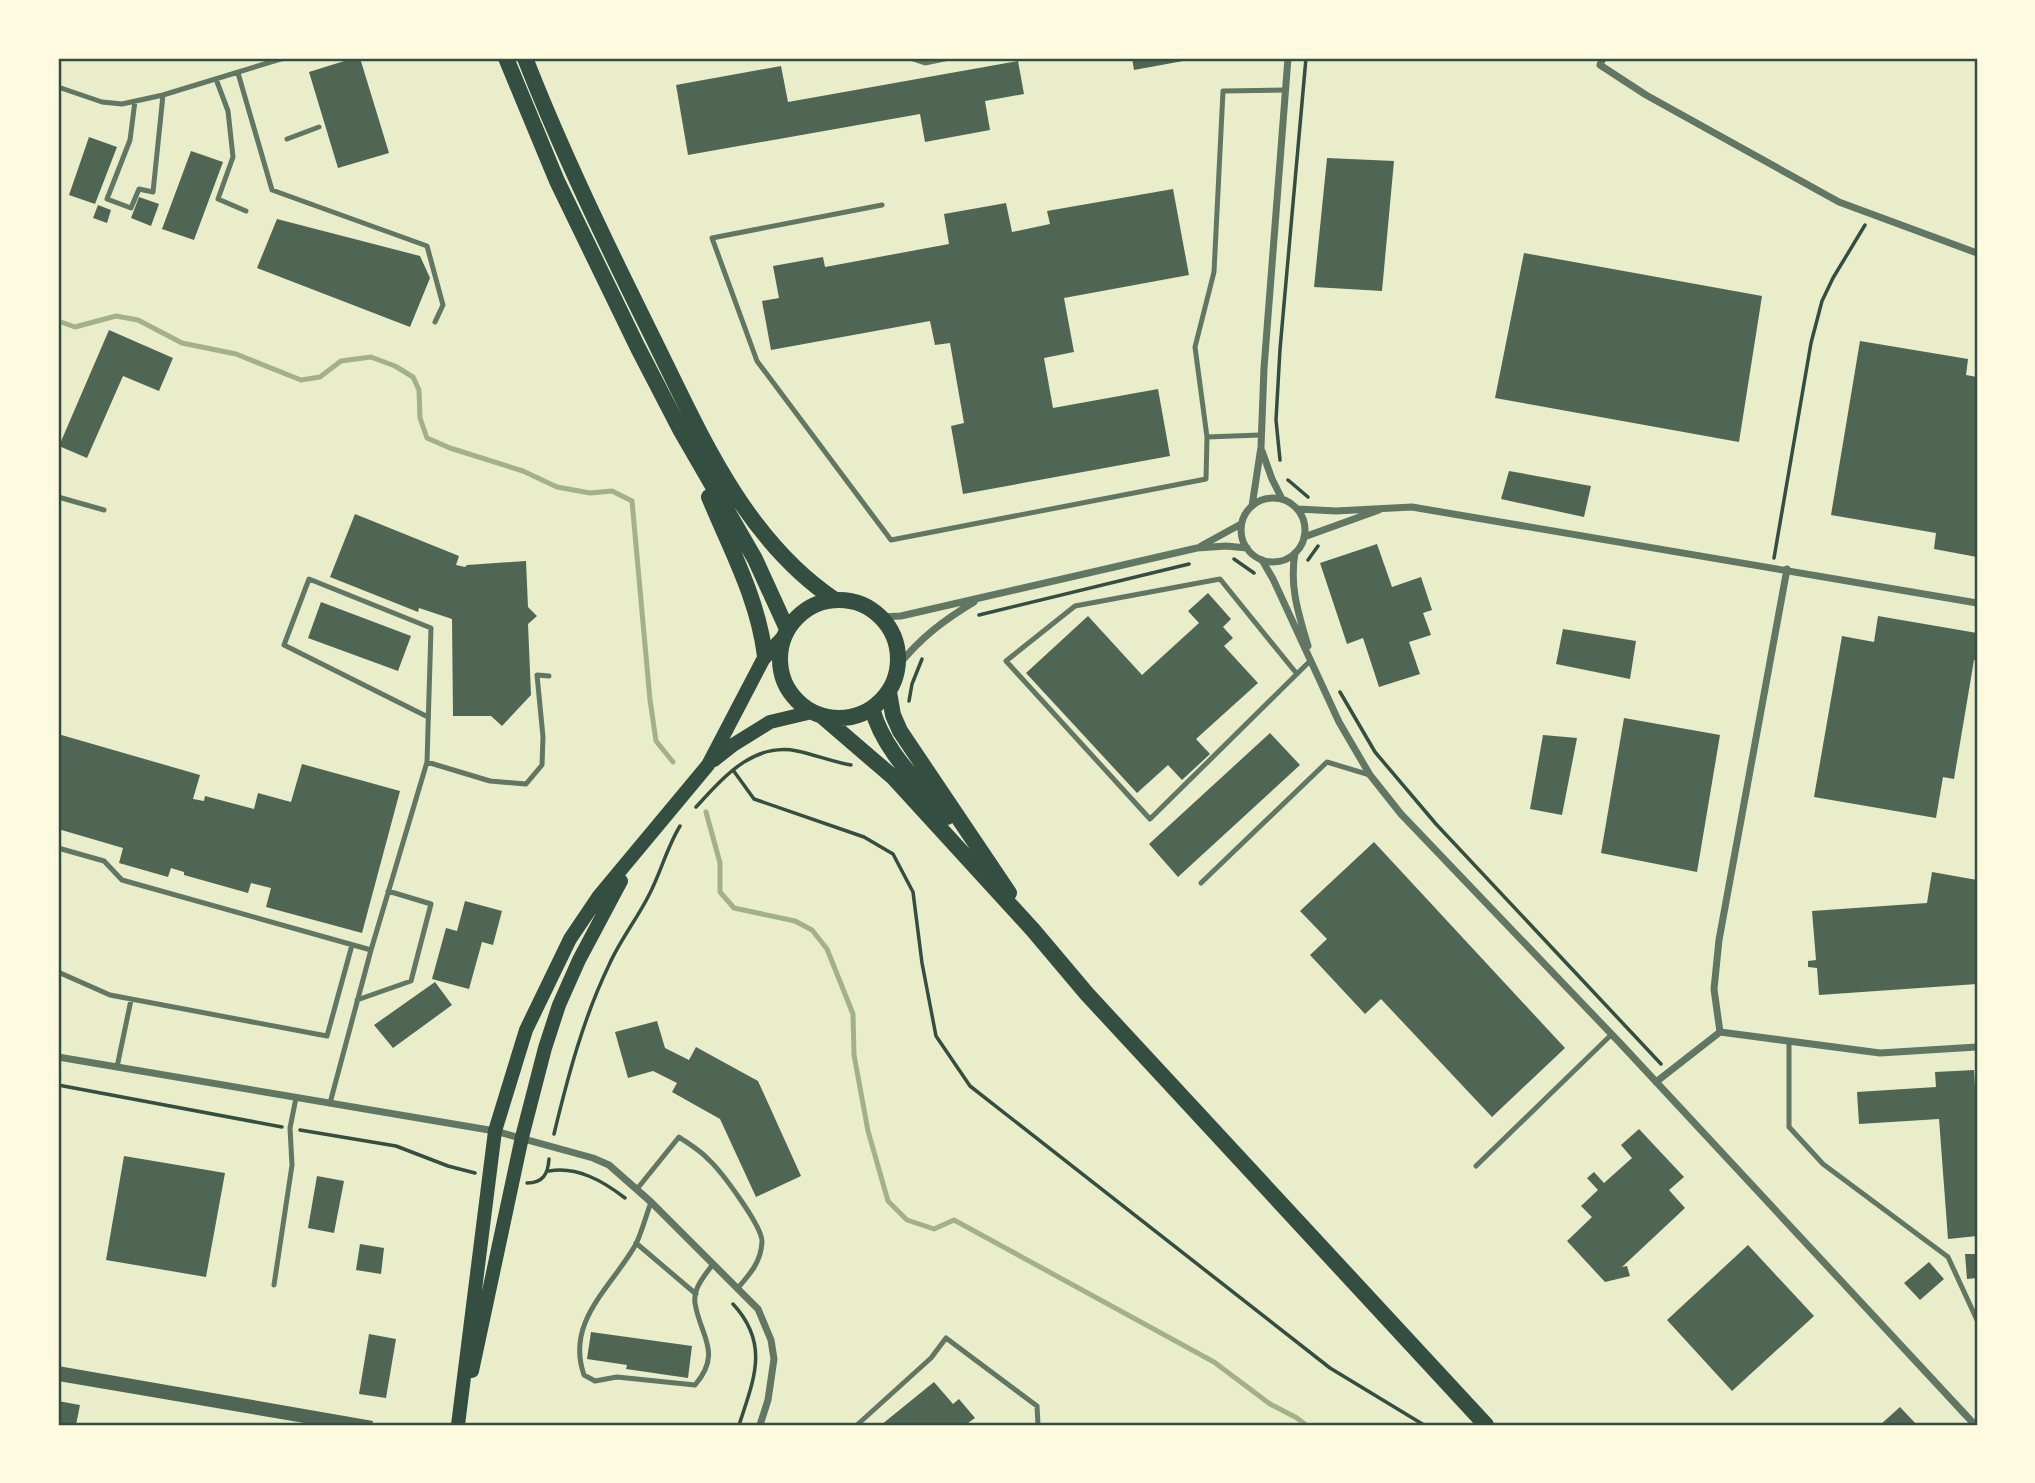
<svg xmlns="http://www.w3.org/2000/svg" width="2035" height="1483" font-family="'Fira Sans Condensed',sans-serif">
<rect width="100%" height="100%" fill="#e9edc9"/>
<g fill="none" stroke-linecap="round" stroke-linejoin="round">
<path stroke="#a3b18a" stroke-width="5" d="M 58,321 L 75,327 L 116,316 L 138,320 L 182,343 L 236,354 L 301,380 L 320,377 L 341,361 L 371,357 L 395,366 L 413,377 L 419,390 L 420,418 L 427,438 L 450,448 L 523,471 L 557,487 L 590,493 L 612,491 L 632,501 L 650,700 L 656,741 L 673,762
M 706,812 L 720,863 L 720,892 L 734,908 L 795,921 L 812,930 L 827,949 L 853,1014 L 854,1055 L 868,1131 L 888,1201 L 907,1220 L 934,1229 L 954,1220 L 1214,1362 L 1270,1404 L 1297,1418 L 1306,1425"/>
</g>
<path fill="#4f6655" d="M 354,58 L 360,58 L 389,153 L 338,168 L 309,72 Z
M 1132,58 L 1194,58 L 1194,59 L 1134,70 Z
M 1018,61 L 1024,94 L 985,101 L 990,130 L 925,142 L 920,114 L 688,155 L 676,85 L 781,66 L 788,102 Z
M 89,137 L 117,147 L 95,204 L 69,195 Z
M 191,151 L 223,162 L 194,240 L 162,229 Z
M 1327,158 L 1394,161 L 1382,291 L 1314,287 Z
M 1173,189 L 1189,275 L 1064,298 L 1074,352 L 1044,358 L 1053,408 L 1158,389 L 1170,456 L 963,494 L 951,426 L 964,423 L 950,343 L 935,345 L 930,321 L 771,350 L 762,301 L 779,298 L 773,266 L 823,257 L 825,267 L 949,244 L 944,214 L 1006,203 L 1012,232 L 1050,224 L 1047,211 Z
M 139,197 L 159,204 L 151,226 L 131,218 Z
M 98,205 L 111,210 L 107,223 L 93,218 Z
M 277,219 L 420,256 L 430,278 L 410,327 L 257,268 Z
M 1524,253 L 1762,296 L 1739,442 L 1495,398 Z
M 109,330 L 173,358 L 159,391 L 123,376 L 87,458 L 59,446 Z
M 1860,341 L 1968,359 L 1966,375 L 1977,377 L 1977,557 L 1934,549 L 1936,533 L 1831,515 Z
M 1509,471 L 1591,486 L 1584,517 L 1501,499 Z
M 355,514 L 459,556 L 456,565 L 465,567 L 467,565 L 526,561 L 528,607 L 537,616 L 528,624 L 531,695 L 502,726 L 491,716 L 453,716 L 452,619 L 419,608 L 418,612 L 330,577 Z
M 1377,544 L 1392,587 L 1421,577 L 1432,610 L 1423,613 L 1431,635 L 1409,642 L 1420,674 L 1379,687 L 1363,638 L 1347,644 L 1320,563 Z
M 1208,593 L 1231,619 L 1223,627 L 1233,638 L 1224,646 L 1258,683 L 1196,739 L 1210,754 L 1182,780 L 1168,765 L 1137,793 L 1026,673 L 1088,616 L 1142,675 L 1199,623 L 1188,611 Z
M 321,602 L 411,636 L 398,671 L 308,638 Z
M 1878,616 L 1977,633 L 1977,660 L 1974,660 L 1954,779 L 1943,777 L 1936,818 L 1814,797 L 1842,636 L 1874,642 Z
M 1563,629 L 1636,641 L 1630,679 L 1556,664 Z
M 1624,718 L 1720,735 L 1697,872 L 1601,853 Z
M 1270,733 L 1300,765 L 1178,877 L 1149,844 Z
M 58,734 L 200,775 L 193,799 L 204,801 L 205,796 L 254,809 L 258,793 L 291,802 L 302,764 L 400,791 L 362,933 L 266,907 L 271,888 L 251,883 L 248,893 L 184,875 L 184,872 L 171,868 L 168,877 L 119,863 L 123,848 L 58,829 Z
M 1543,735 L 1577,738 L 1562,815 L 1530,809 Z
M 1374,842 L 1565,1048 L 1492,1117 L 1381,999 L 1365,1014 L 1310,955 L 1327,939 L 1300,911 Z
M 1932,872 L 1977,880 L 1977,984 L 1819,995 L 1817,968 L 1808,967 L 1808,961 L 1816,960 L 1812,911 L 1927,903 Z
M 465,901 L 502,911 L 493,945 L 482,942 L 469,989 L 432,979 L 446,928 L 457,931 Z
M 435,982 L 452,1005 L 393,1048 L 374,1025 Z
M 657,1021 L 665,1048 L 689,1060 L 696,1047 L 758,1081 L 801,1176 L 756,1197 L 720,1119 L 672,1092 L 677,1083 L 653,1071 L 628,1078 L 615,1032 Z
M 1974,1070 L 1977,1122 L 1977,1236 L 1948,1239 L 1939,1119 L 1859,1124 L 1857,1092 L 1936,1087 L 1935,1072 Z
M 1639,1129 L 1684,1177 L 1669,1190 L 1685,1208 L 1622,1267 L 1627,1266 L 1630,1276 L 1605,1282 L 1567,1241 L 1592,1217 L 1581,1206 L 1598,1190 L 1587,1178 L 1594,1172 L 1604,1183 L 1632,1158 L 1621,1145 Z
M 124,1156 L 225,1173 L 206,1277 L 106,1260 Z
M 317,1176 L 344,1181 L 334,1233 L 308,1228 Z
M 360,1244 L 384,1248 L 381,1274 L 356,1270 Z
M 1748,1245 L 1814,1316 L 1732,1391 L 1667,1320 Z
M 1965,1254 L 1977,1254 L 1977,1278 L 1967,1279 Z
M 1929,1262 L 1944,1279 L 1920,1300 L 1904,1283 Z
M 591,1332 L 692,1346 L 688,1378 L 626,1369 L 627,1365 L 587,1359 Z
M 369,1334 L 396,1339 L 386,1398 L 359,1394 Z
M 58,1366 L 373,1421 L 372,1425 L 316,1425 L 58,1381 Z
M 934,1382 L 953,1404 L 959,1399 L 975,1418 L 968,1423 L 970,1425 L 881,1425 Z
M 58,1401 L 80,1405 L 76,1425 L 58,1425 Z
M 1900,1407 L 1917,1425 L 1880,1425 Z"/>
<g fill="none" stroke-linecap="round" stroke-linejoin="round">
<path stroke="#344e41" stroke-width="3.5" d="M 1280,460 L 1276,420 L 1280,349 L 1306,58
M 1288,480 L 1308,497
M 1774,558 L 1811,343 L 1822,301 L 1833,278 L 1865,225
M 1234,559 L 1254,573
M 1308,560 L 1318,546
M 979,615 L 1189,564
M 1340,692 L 1375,752 L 1436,824 L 1661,1064
M 909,701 L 912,684 L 922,659
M 733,770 L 754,799 L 864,837 L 893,854 L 913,892 L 922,963 L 936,1036 L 970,1086 L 1330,1368 L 1424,1425
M 696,807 C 724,777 753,742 797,751 C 816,755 833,762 851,765
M 58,1085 L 282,1127
M 300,1130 L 396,1146 L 448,1166 L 475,1173
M 554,1134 C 568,1076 583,1019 609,965 C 620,940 637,919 649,895 C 661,872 667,847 680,826
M 549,1171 C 577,1166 603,1181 625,1198
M 527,1183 C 543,1183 548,1174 549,1159
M 733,1304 C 770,1344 754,1379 739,1425"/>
<path stroke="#617663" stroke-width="5" d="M 910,58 L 925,63 L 949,58
M 238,73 L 272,190 L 427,246 L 443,305 L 435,322
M 216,79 L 228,111 L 233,157 L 218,199 L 246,211
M 58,87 L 102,102 L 122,104 L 163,95 L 284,58
M 135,101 L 130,140 L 107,199 L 131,208 L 139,189 L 153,192 L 163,95
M 287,139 L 319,127
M 882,205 L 712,238 L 757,361 L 891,540 L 1206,479 L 1207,437 L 1260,435
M 1207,437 L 1195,347 L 1214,272 L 1223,91 L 1285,90
M 58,497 L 104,510
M 1297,674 L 1220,579 L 1075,606 L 1006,661 L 1150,819 L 1310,661
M 427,762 L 431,628 L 309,579 L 284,645 L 428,717
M 58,848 L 104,861 L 122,880 L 371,950
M 1201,883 L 1327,762 L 1370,775
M 58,972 L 110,995 L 327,1036 L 352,945
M 357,1000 L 411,981 L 431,904 L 388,891
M 1789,1041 L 1789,1127 L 1823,1164 L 1948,1257 L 1977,1320
M 117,1067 L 131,1000
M 330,1103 L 371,950 L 427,762 L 490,781 L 526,784 L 542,765 L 543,737 L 537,675 L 549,676
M 1476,1166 L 1612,1034
M 637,1189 L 679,1137 C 689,1144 701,1151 709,1160 C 721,1171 763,1227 762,1242 C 761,1262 750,1274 737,1289
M 651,1202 C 646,1216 642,1231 636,1244 C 612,1287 565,1321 584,1375 L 595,1381 L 617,1377 L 695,1385 C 723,1352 700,1336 695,1303 C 693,1288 705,1275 713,1264
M 636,1243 L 696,1294
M 274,1285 L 292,1165 L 290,1128 L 296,1098
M 857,1425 L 931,1358 L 946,1338 L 1037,1406 L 1038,1425"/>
<path stroke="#617663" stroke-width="7" d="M 1603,58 L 1600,65 L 1646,95 L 1839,202 L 1977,253
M 1262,451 L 1272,479 L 1282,499
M1241 530a32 32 0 1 1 64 0a32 32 0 1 1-64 0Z
M 1252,506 L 1261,447 L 1264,368 L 1288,58
M 1298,509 L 1336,511 L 1412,507 L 1977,603
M 1304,537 L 1379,510
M 1201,546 L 1241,524
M 1295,553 C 1289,587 1299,615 1308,646
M 1262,560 L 1273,579 L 1339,722 L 1370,775 L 1401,814 L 1620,1043 L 1975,1425
M 881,617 L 901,616 L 1197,548 L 1226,546 L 1247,548
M 898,666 C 920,638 944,620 974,602
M 1720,1032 L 1714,989 L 1719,940 L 1787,569
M 58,1057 L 495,1131 L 593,1158 L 609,1165 L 651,1202 L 758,1309 L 771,1340 L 774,1359 L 768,1400 L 760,1425
M 1656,1082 L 1720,1032 L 1880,1053 L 1977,1047"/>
<path stroke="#344e41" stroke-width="14" d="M 714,760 L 733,745 L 770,722 L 812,712
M 472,1371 L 522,1137 L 545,1048 L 559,1005 L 579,960 L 621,881
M 458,1425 L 495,1131 L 526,1030 L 570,939 L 599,896 L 708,765 L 765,656 L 784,636"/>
<path stroke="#344e41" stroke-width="16" d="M 506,58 L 557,181 L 638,348 L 681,431 L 755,559 L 787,629
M 525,58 C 561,150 604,239 648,328 C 697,426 741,537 835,600
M 709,497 C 731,550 758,599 765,656
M780 659a59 59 0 1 1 118 0a59 59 0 1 1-118 0Z
M 889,692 L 893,715 L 900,731 L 1009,893
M 872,708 C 883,751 920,784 947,817
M 823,717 L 894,778 L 1033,930 L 1087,994 L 1486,1425"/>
</g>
<rect width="2035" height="1483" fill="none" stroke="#fefae0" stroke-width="119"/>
<rect x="60" y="60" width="1916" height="1364" fill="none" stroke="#344e41" stroke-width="2.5"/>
</svg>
